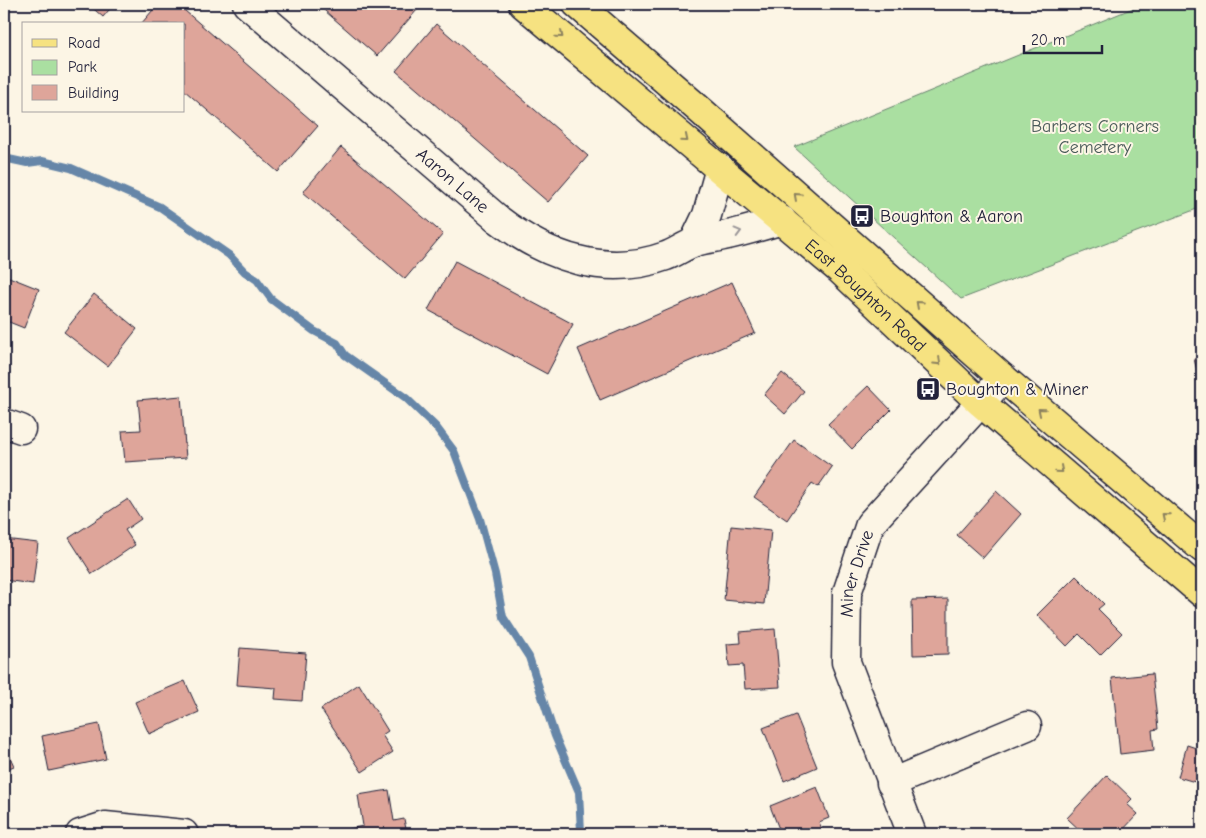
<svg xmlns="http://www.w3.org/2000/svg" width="1206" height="838" font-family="'Comic Neue',sans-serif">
<rect width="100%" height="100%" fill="#fcf5e5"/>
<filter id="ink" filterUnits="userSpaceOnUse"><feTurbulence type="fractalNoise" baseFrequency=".02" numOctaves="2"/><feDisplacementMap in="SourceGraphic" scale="10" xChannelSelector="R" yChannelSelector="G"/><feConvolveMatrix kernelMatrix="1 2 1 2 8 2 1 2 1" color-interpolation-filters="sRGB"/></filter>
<g filter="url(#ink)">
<path fill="#aadfa1" stroke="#66806e" d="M 1143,4 L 1202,4 L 1202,207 L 961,299 L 794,147 Z"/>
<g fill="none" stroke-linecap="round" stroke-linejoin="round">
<path stroke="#6686a8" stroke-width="8" d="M 4,158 L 27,163 L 42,161 L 71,168 L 160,207 L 229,255 L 245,272 L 257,280 L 271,299 L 314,331 L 337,343 L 345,355 L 406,398 L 436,427 L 454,451 L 480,519 L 495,574 L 503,617 L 529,657 L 555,736 L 579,792 L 581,832 L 583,834"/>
</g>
<path fill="#dea59a" stroke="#22223b" d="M 88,4 L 114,4 L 103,17 Z
M 158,4 L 177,4 L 318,126 L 278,172 L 184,90 L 184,24 L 141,24 Z
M 317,4 L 410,4 L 417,10 L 377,56 Z
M 436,24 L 588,156 L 548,202 L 396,71 Z
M 341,147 L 443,234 L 405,279 L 303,192 Z
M 455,261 L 573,324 L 547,374 L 428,310 Z
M 4,275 L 39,289 L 24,328 L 4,320 Z
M 732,282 L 755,333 L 600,400 L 578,349 Z
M 94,294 L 137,329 L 108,366 L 64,332 Z
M 1202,356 L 1202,390 L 1194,359 Z
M 782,373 L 804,391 L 785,414 L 764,395 Z
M 868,386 L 891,410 L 852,449 L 828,424 Z
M 181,396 L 186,458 L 125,462 L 122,431 L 141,430 L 138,400 Z
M 794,440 L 832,467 L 818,487 L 812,483 L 787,520 L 754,497 Z
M 996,491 L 1021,514 L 983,558 L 957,535 Z
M 128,499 L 141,519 L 125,530 L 135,545 L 92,574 L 69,538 Z
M 731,526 L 771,530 L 764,604 L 724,600 Z
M 4,539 L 38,543 L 33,584 L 4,580 Z
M 1076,576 L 1104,604 L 1098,609 L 1122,633 L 1100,655 L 1079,634 L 1067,646 L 1037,615 Z
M 948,599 L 948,654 L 913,655 L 912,600 Z
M 775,629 L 780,687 L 745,689 L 743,665 L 729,666 L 727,644 L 741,643 L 740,632 Z
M 240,648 L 306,653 L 302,701 L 275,699 L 276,688 L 237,685 Z
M 1152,674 L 1158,729 L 1152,730 L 1154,750 L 1120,754 L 1112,678 Z
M 185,681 L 199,712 L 149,734 L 135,702 Z
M 359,684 L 388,731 L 382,735 L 393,752 L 362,772 L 321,709 Z
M 796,715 L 817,767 L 784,781 L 763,728 Z
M 99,724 L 106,759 L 49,771 L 42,736 Z
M 4,743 L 14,766 L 4,770 Z
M 1187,745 L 1202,750 L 1202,784 L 1178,777 Z
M 1107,775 L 1132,799 L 1127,804 L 1138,814 L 1119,834 L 1105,834 L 1101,830 L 1098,834 L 1084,834 L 1067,818 Z
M 817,787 L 829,818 L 819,822 L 824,834 L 781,834 L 770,806 Z
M 389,790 L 394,821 L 404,819 L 407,834 L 350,834 L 349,829 L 363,826 L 358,795 Z"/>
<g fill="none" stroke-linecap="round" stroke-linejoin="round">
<defs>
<g id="minor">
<path id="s1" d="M 247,4 L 499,220 C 547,257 606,278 666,256 C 675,253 684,246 693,243 C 702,239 713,239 723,236 C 743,232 762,226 782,220"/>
<path d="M 694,242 L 707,215 L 720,168"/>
<path d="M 4,423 L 21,429"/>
<path d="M 891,783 L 1027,726"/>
<path d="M 80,834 L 105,826 L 184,834"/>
<path id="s2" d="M 912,834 L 846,662 L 847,593 L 870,524 L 1003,378"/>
</g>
<g id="major">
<path id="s3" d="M 523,4 L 839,269 L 981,403 L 1202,593"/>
<path d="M 577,4 L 701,111 L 1003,378 L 1202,548"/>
</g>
</defs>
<use href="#minor" stroke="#22223b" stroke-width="31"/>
<use href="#major" stroke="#22223b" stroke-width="31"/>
<use href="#minor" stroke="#fcf5e5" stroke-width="28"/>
<use href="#major" stroke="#f6e281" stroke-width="28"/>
</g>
<defs><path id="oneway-chevron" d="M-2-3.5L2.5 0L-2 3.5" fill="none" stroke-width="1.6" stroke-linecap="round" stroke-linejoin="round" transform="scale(1.25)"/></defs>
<g stroke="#8c825e">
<use href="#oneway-chevron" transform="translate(560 35) rotate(40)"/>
<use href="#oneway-chevron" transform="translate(685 139) rotate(40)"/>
<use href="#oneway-chevron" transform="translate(797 196) rotate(-138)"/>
<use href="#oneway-chevron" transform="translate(919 304) rotate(-138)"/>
<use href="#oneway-chevron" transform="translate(938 362) rotate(43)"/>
<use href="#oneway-chevron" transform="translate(1041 411) rotate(-140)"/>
<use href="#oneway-chevron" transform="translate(1060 470) rotate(41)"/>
<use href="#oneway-chevron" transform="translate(1165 516) rotate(-140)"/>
</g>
<use stroke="#9a9698" href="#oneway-chevron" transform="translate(738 232) rotate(-15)"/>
</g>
<defs>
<symbol id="bus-square" viewBox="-11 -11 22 22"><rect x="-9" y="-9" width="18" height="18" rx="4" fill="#22223b" stroke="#fcf5e5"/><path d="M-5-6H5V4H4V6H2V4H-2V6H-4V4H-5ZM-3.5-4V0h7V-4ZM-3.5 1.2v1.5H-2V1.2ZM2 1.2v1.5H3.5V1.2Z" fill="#fff"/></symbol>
</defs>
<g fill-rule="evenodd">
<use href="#bus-square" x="848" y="202" width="28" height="28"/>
<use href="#bus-square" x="914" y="375" width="28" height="28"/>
</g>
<g text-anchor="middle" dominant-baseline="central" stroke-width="4" stroke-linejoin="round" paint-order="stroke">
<g font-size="18" fill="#4b5b5a" stroke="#fcf5e5">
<text x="1095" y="126">Barbers Corners<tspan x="1095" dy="21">Cemetery</tspan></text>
</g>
<g font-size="18" fill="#22223b" stroke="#fcf5e5">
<text stroke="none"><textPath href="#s1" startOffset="271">Aaron Lane</textPath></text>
<text stroke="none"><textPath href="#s3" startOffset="450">East Boughton Road</textPath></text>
<text stroke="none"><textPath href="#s2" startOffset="274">Miner Drive</textPath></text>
</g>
<g font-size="18" fill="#22223b" stroke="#fcf5e5" text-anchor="start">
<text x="880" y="216">Boughton &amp; Aaron</text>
<text x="946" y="389">Boughton &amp; Miner</text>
</g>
</g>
<rect width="1206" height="838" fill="none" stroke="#fcf5e5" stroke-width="20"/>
<rect x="10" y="10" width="1186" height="818" fill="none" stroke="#22223b" stroke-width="2" filter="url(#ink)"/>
<rect x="22" y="22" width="162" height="90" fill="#fcf5e5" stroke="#a5a1a1"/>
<rect x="32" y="39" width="25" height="8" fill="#f6e281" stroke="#a5a1a1"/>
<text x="68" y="48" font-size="15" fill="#22223b">Road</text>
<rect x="32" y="60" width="25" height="15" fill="#aadfa1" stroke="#a5a1a1"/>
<text x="68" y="72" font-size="15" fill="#22223b">Park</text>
<rect x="32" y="85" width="25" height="15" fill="#dea59a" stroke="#a5a1a1"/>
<text x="68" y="98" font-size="15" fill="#22223b">Building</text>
<path d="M1024 45v8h78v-8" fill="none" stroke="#22223b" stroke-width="2.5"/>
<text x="1031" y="45" font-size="15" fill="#22223b" stroke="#fcf5e5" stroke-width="4" paint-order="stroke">20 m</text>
</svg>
